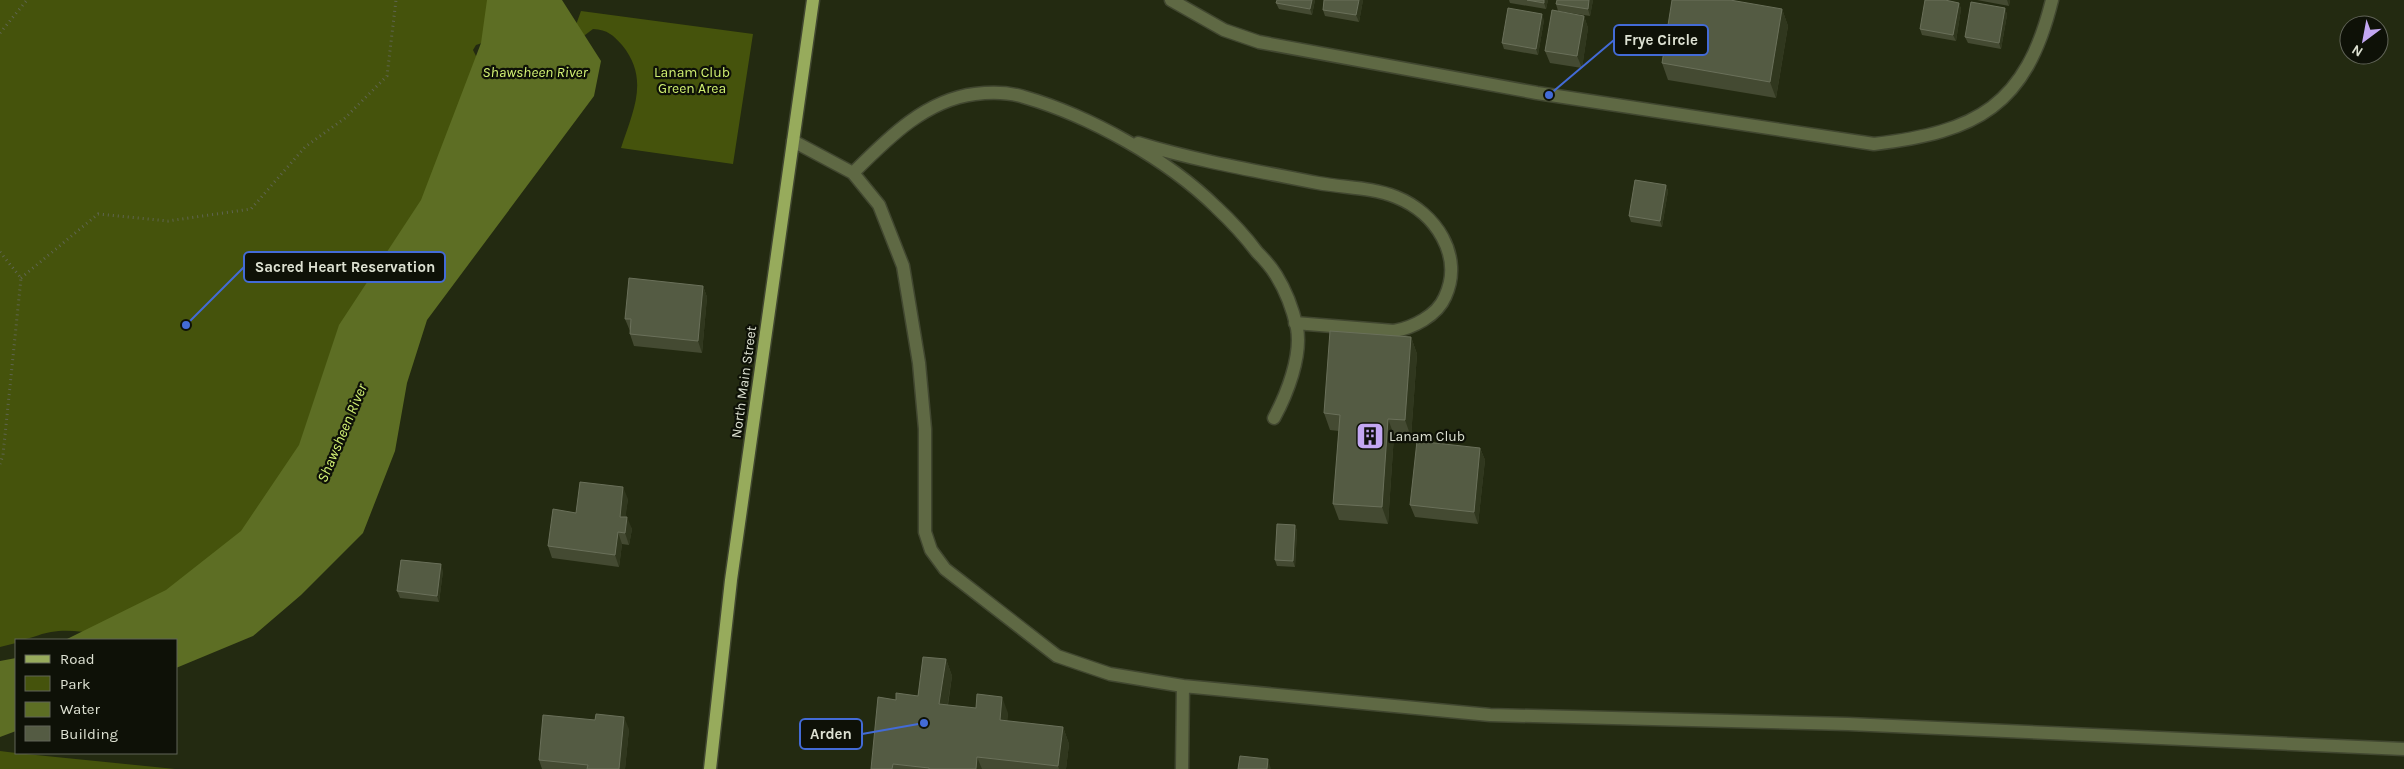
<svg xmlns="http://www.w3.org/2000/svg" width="2404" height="769" font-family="Karla,sans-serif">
<rect width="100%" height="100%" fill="#232a11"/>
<path fill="#45530c" d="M 0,0 L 521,0 L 488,41 L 476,45 L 473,50 L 479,62 L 475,105 L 264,534 L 98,633 C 82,632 67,629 51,632 C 38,634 30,640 16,640 L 16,643 L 0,647 Z
M 581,11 L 753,34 L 733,164 L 621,148 C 633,111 650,79 622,45 C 613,35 608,30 593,29 L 577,41 L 572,36 Z
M 0,751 L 16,753 L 175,769 L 0,769 Z"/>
<path fill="#5d6e24" d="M 487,0 L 562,0 L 601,61 L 594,96 L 427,320 L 407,383 L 395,451 L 363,533 L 301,595 L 253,636 L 176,668 L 176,640 L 65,640 L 166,590 L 241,531 L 299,445 L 339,325 L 421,200 L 481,43 Z
M 16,658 L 16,731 L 0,737 L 0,661 Z"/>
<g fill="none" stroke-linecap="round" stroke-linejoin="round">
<defs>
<path id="service" d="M 793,141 L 853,173 L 879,205 L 903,266 L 919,363 L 925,429 L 925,532 L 931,550 L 945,569 L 1057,656 L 1110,674 L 1183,686
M 1138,143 C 1197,161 1257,171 1318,183 C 1345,188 1371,187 1396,197 C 1436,213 1464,256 1445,297 C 1437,316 1412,328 1394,331 L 1295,323
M 853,173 C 887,139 925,100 975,94 C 991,92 1008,92 1024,97 C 1090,116 1167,159 1216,207 C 1231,221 1245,236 1257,252 C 1264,259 1271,267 1276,275 C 1286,291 1293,310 1297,328 C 1302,356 1287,394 1274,418
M 1182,769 L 1183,686 L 1490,715 L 1848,724 L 2404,749"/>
<path id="minor" d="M 1171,0 L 1224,30 L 1259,42 L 1537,93 L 1874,144 C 1977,132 2026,106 2052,0"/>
<path id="primary" d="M 710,769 L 731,580 L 813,0"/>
</defs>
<use href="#service" stroke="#414730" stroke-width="15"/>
<use href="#minor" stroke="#414730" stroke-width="15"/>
<use href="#primary" stroke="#414730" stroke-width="15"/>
<path stroke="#5f6550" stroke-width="3" stroke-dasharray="1 4" stroke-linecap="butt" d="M 0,33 L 27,0
M 0,252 L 21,278 L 3,455 L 0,464
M 21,278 L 98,214 L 168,221 L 251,209 L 305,147 L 345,118 L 387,76 L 396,0"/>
<use href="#service" stroke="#5f6944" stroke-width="12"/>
<use href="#minor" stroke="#5f6944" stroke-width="12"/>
<use href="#primary" stroke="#97ab5c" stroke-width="12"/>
</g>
<path fill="#444a32" d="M 1277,0 L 1315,0 L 1312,15 L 1279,9 L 1276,3 Z
M 1363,0 L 1359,22 L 1325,16 L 1323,10 Z
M 1509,0 L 1548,0 L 1546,9 L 1510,3 Z
M 1557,0 L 1593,0 L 1590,16 L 1558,11 L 1556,4 Z
M 1977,0 L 2010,0 L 2009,6 Z
M 1959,3 L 1961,9 L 1956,41 L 1922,35 L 1920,29 Z
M 2005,8 L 2007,15 L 2001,49 L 1968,43 L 1965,37 Z
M 1782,9 L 1788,26 L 1776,98 L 1668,80 L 1662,63 Z
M 1584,16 L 1588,28 L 1582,68 L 1550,63 L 1545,51 Z
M 1544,20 L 1538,55 L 1504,49 L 1502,43 Z
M 1666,185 L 1668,191 L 1662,227 L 1631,222 L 1629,216 Z
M 703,286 L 707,297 L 702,353 L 634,346 L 630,334 L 630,331 L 625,319 Z
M 1411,337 L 1417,354 L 1411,437 L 1394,435 L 1388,524 L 1339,520 L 1333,504 L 1339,431 L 1330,430 L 1324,413 Z
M 1480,448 L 1485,460 L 1478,524 L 1415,517 L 1410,505 Z
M 628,499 L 625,517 L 632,529 L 629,545 L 622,544 L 619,567 L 552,558 L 548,546 L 576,513 Z
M 1295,525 L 1297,531 L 1295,567 L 1277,566 L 1275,560 Z
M 443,571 L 439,602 L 400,598 L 397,591 Z
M 946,659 L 952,676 L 948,705 L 1008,713 L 1007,721 L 1063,727 L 1069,744 L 1066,769 L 871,769 L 918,696 Z
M 629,729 L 625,769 L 542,769 L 539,760 Z"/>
<path fill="#30371e" d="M 1312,0 L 1315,0 L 1312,15 L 1310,9 Z
M 1359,0 L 1363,0 L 1359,22 L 1356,15 Z
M 1544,0 L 1548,0 L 1546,9 L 1544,3 Z
M 1589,0 L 1593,0 L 1590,16 L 1588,9 Z
M 2007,0 L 2010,0 L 2009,6 Z
M 1959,3 L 1961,9 L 1956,41 L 1953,35 Z
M 2005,8 L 2007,15 L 2001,49 L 1999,43 Z
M 1782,9 L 1788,26 L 1776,98 L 1770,82 Z
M 1542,14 L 1544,20 L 1538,55 L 1536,49 Z
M 1584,16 L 1588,28 L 1582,68 L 1577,56 Z
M 1666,185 L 1668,191 L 1662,227 L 1660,221 Z
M 703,286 L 707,297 L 702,353 L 698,341 Z
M 1411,337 L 1417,354 L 1411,437 L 1405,420 Z
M 1388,419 L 1394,435 L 1388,524 L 1382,507 Z
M 1480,448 L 1485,460 L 1478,524 L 1474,512 Z
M 623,487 L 628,499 L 624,529 L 620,517 Z
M 627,517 L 632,529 L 629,545 L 625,533 Z
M 1295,525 L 1297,531 L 1295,567 L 1293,561 Z
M 618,532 L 622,544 L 619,567 L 615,555 Z
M 441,564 L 443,571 L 439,602 L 437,596 Z
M 946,659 L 952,676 L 945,721 L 939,704 Z
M 1002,697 L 1008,713 L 1006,737 L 1000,720 Z
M 624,717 L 629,729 L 625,769 L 619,769 Z
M 1063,727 L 1069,744 L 1066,769 L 1059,769 L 1058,766 Z
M 977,757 L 982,769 L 976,769 Z
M 1268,759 L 1271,769 L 1267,769 Z"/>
<path fill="#545b43" stroke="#6a705a" d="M 1277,0 L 1312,0 L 1310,9 L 1276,3 Z
M 1324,0 L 1359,0 L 1356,15 L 1323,10 Z
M 1527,0 L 1544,0 L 1544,3 Z
M 1557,0 L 1589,0 L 1588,9 L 1556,4 Z
M 1672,0 L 1730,0 L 1782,9 L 1770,82 L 1662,63 Z
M 1925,0 L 1945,0 L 1959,3 L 1953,35 L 1920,29 Z
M 1971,2 L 2005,8 L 1999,43 L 1965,37 Z
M 1508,8 L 1542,14 L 1536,49 L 1502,43 Z
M 1552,10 L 1584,16 L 1577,56 L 1545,51 Z
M 1635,180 L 1666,185 L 1660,221 L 1629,216 Z
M 629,278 L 703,286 L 698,341 L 630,334 L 631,319 L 625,319 Z
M 1330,331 L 1411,337 L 1405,420 L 1388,419 L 1382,507 L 1333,504 L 1340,415 L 1324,413 Z
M 1417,441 L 1480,448 L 1474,512 L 1410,505 Z
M 580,482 L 623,487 L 620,517 L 627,517 L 625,533 L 618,532 L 615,555 L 548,546 L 553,509 L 576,513 Z
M 1277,524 L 1295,525 L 1293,561 L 1275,560 Z
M 401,560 L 441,564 L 437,596 L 397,591 Z
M 923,657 L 946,659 L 939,704 L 976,708 L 977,694 L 1002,697 L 1000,720 L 1063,727 L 1058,766 L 977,757 L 976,769 L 929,769 L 929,768 L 893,764 L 892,769 L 871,769 L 878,697 L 896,700 L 896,693 L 918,696 Z
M 596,714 L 624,717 L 619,769 L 587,769 L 588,765 L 539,760 L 543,715 L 595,720 Z
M 1240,756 L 1268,759 L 1267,769 L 1238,769 Z"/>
<defs>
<symbol id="building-square" viewBox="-11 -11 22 22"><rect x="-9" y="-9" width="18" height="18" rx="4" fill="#c3a7f2" stroke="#0e1107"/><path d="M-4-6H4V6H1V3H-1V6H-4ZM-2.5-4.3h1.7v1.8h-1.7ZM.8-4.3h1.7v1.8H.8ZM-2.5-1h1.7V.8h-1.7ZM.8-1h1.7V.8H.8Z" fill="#111"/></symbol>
</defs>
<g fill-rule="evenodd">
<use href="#building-square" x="1354" y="420" width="32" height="32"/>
</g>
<g text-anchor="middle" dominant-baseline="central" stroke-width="4.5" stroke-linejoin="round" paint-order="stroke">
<g font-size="14" fill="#d0ef71" stroke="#0e1107">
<text x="692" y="72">Lanam Club<tspan x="692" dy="16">Green Area</tspan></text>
</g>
<g font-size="14" fill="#dde1d2" stroke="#0e1107">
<text transform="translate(744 382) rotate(-82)">North Main Street</text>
</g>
<g font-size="14" fill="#dde1d2" stroke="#0e1107" text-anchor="start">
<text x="1389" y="436">Lanam Club</text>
</g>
<g font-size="15" font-style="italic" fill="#d4f375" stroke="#0e1107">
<text x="535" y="72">Shawsheen River</text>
<text transform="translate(342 433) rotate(-67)">Shawsheen River</text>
</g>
</g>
<path fill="none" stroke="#436bd7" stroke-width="2" d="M1549 95L1614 40M186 325L244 267M924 723L862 734"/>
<g fill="#436bd7" stroke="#0e1107" stroke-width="2">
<circle cx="1549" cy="95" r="5"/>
<circle cx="186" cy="325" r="5"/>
<circle cx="924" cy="723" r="5"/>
</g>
<g fill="#0e1107" stroke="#436bd7" stroke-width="2">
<rect x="1614" y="25" width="94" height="30" rx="5"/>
<rect x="244" y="252" width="201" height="30" rx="5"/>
<rect x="800" y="719" width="62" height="30" rx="5"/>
</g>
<g font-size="15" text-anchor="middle" font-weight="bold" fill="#dde1d2">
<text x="1661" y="45">Frye Circle</text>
<text x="345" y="272">Sacred Heart Reservation</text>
<text x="831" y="739">Arden</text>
</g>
<rect x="15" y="639" width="162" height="115" fill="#0e1107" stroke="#616458"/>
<rect x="25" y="655" width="25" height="8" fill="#97ab5c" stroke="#616458"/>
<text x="60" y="664" font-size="15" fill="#dde1d2">Road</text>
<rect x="25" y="676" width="25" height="15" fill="#45530c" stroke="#616458"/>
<text x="60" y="689" font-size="15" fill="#dde1d2">Park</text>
<rect x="25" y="702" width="25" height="15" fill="#5d6e24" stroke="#616458"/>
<text x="60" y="714" font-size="15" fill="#dde1d2">Water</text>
<rect x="25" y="726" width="25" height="15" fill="#545b43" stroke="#616458"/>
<text x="60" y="739" font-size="15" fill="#dde1d2">Building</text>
<g transform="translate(2364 40) rotate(212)"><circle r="24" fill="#0e1107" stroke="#616458"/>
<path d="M0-4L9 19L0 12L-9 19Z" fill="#c3a7f2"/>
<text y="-8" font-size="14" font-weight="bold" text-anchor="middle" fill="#dde1d2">N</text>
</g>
</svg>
